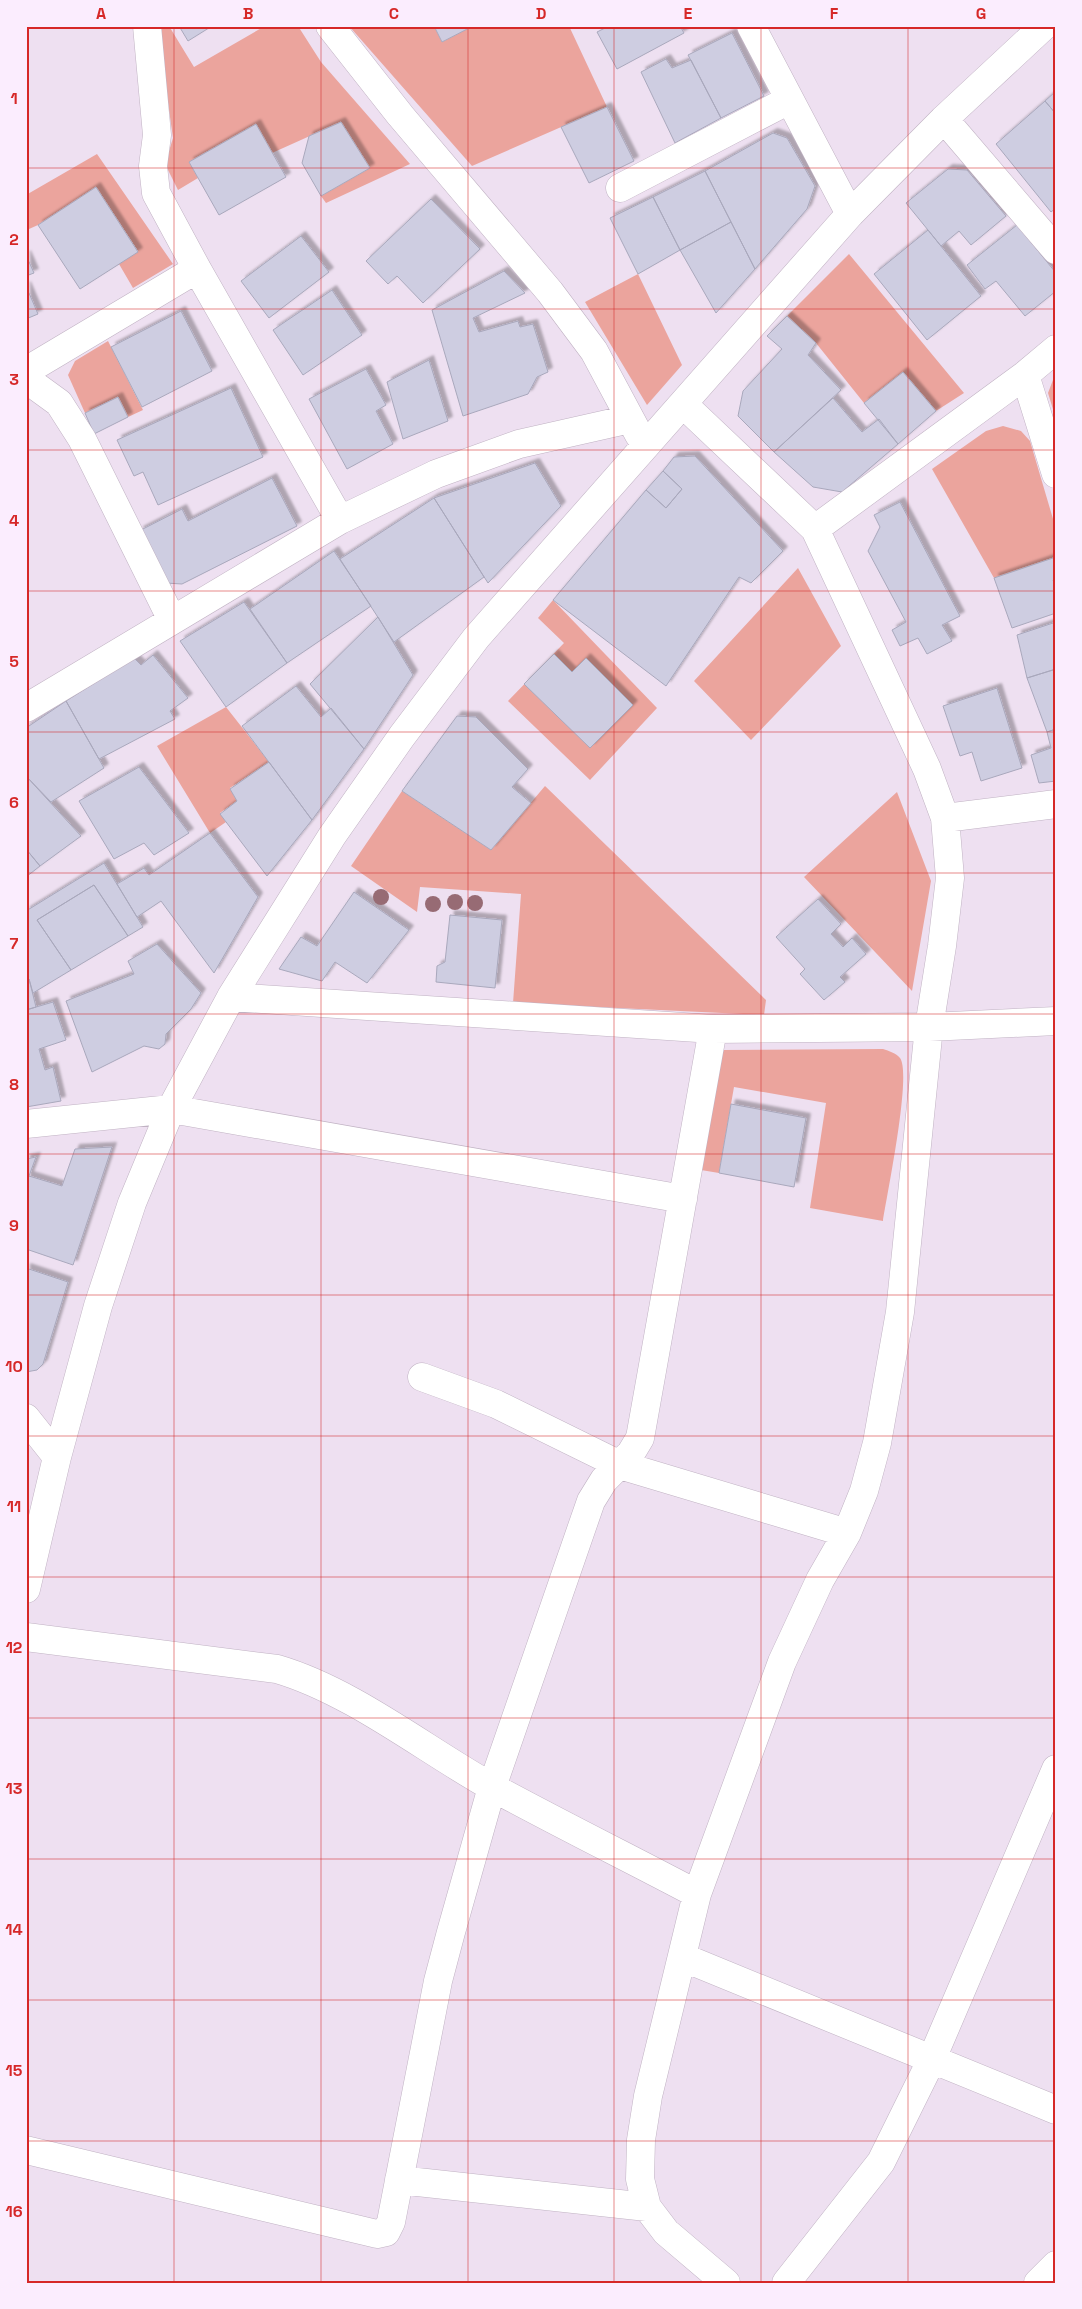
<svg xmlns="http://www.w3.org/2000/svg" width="1082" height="2309" font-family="'Space Grotesk',sans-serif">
<defs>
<filter id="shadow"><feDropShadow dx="4.5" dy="-4.5" stdDeviation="1" flood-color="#0004"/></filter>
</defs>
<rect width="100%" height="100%" fill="#eee0f1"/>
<path fill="#eba49d" d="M 157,26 L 169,26 L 194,67 L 265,26 L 298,26 L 321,62 L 410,164 L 326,203 L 321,196 L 370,168 L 341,122 L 272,153 L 256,124 L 189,162 L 198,178 L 178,190 L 165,164 L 173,138 Z
M 349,26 L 434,26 L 442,42 L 473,26 L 569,26 L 607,107 L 472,166 Z
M 97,154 L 173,264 L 133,288 L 119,264 L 138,251 L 96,187 L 38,225 L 29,229 L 26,223 L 26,195 Z
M 849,254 L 964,393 L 936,411 L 903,372 L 864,403 L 816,343 L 787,316 Z
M 638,274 L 682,365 L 647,405 L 585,302 Z
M 108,341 L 143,410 L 128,417 L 118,397 L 85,413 L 68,375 L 75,361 Z
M 1056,372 L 1056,419 L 1048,393 Z
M 1003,426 L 1021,431 L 1030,441 L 1056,529 L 1056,557 L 994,578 L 932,469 L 986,431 Z
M 798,568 L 841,646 L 751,740 L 694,681 Z
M 553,600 L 657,708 L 590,780 L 508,701 L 564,643 L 538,618 Z
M 226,707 L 269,762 L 230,788 L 237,801 L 220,813 L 226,822 L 210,833 L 157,746 Z
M 545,786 L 766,1000 L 764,1015 L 513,1003 L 521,894 L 420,887 L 417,912 L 351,866 L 402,791 L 491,850 Z
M 897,792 L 931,881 L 912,991 L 804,877 Z
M 883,1049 C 889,1051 896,1053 900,1058 C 912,1074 887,1195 883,1221 L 810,1208 L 826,1103 L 734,1087 L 719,1173 L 701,1170 L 723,1050 Z"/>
<path fill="#cecde1" stroke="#a9a8bc" filter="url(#shadow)" d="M 179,26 L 212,26 L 188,41 Z
M 434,26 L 473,26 L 442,42 Z
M 609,26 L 680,26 L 684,33 L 617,69 L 597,32 Z
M 732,33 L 764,96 L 721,118 L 688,55 Z
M 666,59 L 672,68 L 691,60 L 721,118 L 675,143 L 641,72 Z
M 1056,91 L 1056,114 L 1045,101 Z
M 1045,101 L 1056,114 L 1056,208 L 1051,212 L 996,144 Z
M 607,107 L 634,161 L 589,183 L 561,127 Z
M 341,122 L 370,168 L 321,196 L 302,163 L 309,136 Z
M 256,124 L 286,177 L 219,215 L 189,162 Z
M 773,133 L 787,138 L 815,186 L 807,209 L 755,269 L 705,171 Z
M 948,169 L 967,170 L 1006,216 L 971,245 L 959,231 L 941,246 L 906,203 Z
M 705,171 L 731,222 L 680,250 L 653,197 Z
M 96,187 L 138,252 L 80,289 L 38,225 Z
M 653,197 L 680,250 L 638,274 L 610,218 Z
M 431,199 L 480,249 L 423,303 L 397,276 L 388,284 L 366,261 Z
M 731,222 L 755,269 L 716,313 L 680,250 Z
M 1017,225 L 1056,273 L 1056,291 L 1025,316 L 996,281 L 985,289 L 967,265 Z
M 928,230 L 981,296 L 927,340 L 874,274 Z
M 301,236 L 329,272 L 269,318 L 241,281 Z
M 26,255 L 34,273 L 26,276 Z
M 504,271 L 525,293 L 473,318 L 479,332 L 518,321 L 520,327 L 533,324 L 548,372 L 537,377 L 528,394 L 463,416 L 432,310 Z
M 26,286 L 38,314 L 26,319 Z
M 332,290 L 362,335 L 303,375 L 273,330 Z
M 181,311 L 212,371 L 142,407 L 111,347 Z
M 787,316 L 816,343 L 808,355 L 841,390 L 774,452 L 738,416 L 743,391 L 782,349 L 767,336 Z
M 429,360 L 448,421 L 403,439 L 387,382 Z
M 366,369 L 386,405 L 376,411 L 393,444 L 347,469 L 309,399 Z
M 903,372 L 936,411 L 898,444 L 864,403 Z
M 231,388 L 263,457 L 158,505 L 143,472 L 134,476 L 117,440 Z
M 118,397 L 128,417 L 94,434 L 85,413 Z
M 833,398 L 862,432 L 879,419 L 898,444 L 842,492 L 813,487 L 774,452 Z
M 695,456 L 783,551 L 751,583 L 739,577 L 666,686 L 553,600 L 646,490 L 666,508 L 682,489 L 663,471 L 674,457 Z
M 535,463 L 561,506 L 488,583 L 434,498 Z
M 663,471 L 682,489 L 666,508 L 646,490 Z
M 272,478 L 297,526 L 182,584 L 165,583 L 139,531 L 182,509 L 188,521 Z
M 434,498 L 484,577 L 394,642 L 340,559 Z
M 900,502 L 960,616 L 942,625 L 952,641 L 927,654 L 918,638 L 900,646 L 892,630 L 906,622 L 868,551 L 880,527 L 874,515 Z
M 334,551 L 371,606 L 287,663 L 250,609 Z
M 1056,557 L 1056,579 L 1053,580 L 1056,587 L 1056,613 L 1012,628 L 994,578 Z
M 244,602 L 287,663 L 226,707 L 180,641 Z
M 378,617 L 413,675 L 364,749 L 310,684 Z
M 1056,622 L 1056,669 L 1027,678 L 1017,635 Z
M 554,654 L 572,672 L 586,658 L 633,705 L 590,748 L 524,684 Z
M 153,655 L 188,698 L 170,711 L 175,719 L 99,759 L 66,701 L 134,658 L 141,665 Z
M 1056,669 L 1056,729 L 1047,732 L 1027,678 Z
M 296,686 L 321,717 L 331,708 L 364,749 L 312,820 L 242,726 Z
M 997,688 L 1022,768 L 981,781 L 972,752 L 960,756 L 943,706 Z
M 66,701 L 104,768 L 51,802 L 26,776 L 26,728 Z
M 457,716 L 476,717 L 528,769 L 512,787 L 531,803 L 491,850 L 402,791 Z
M 1056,729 L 1056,781 L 1039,783 L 1031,755 L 1051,748 L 1047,732 Z
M 269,762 L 312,820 L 267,876 L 220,814 L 237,801 L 230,789 Z
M 139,767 L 189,833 L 154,855 L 144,843 L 114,859 L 79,801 Z
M 26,776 L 81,836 L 40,866 L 26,849 Z
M 210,833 L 258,897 L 214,973 L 161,901 L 137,917 L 117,884 L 144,868 L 149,875 Z
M 26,849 L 40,866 L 26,877 Z
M 104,863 L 143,927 L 128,936 L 94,885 L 37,920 L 71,970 L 33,993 L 29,979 L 26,980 L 26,911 Z
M 94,885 L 128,936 L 71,970 L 37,920 Z
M 354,892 L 409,930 L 367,983 L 335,962 L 322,981 L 279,969 L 301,937 L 317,946 Z
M 818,899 L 841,924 L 831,934 L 843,947 L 852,938 L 866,954 L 840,977 L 845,982 L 824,1000 L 800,974 L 805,969 L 776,937 Z
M 450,915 L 502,920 L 495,988 L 436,982 L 437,966 L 445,962 Z
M 157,944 L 201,993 L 191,1009 L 166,1034 L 165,1044 L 159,1049 L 144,1046 L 92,1072 L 66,1001 L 134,974 L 128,961 Z
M 29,979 L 36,1007 L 26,1010 L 26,980 Z
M 53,1002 L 66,1040 L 39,1049 L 45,1070 L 53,1067 L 61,1101 L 26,1107 L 26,1010 Z
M 731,1104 L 806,1118 L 794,1187 L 719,1173 Z
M 112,1147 L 73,1265 L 26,1249 L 26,1185 L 29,1176 L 62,1186 L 75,1149 Z
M 36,1157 L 29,1176 L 26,1185 L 26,1159 Z
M 26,1268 L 68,1282 L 43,1364 L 37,1370 L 26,1372 Z"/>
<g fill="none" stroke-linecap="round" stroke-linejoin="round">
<defs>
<path id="minor" d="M 147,26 L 157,135 L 153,166 L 156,193 L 197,269 L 340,520
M 330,26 L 400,115 L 550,292 L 594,351 L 639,435
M 751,26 L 850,214
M 944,119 L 1056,250
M 620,188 L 789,100
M 26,371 L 197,269
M 1025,375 L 1056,474
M 26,379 L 59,403 L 82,439 L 172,620
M 683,404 L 815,529 L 927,769 L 945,818 L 950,878 L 942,946 L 929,1027 L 900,1312 L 877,1443 L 864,1491 L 847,1533 L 820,1580 L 782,1662 L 697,1894 L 648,2096 L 641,2140 L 640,2179 L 647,2207 L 666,2232 L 726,2283
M 815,529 L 1025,375 L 1056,349
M 26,708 L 340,520 L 436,474 L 519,444 L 630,419
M 945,818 L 1056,804
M 231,997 L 713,1029 L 929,1027 L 1056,1021
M 26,1124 L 171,1109 L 683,1199
M 422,1377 L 496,1404 L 620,1465 L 847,1533
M 26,1418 L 57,1457
M 26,1589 L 57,1457 L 98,1306 L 132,1203 L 171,1109 L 231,997 L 332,836 L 402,736 L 476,638 L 850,214 L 944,119 L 1044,26
M 26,1637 L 277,1669 C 352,1691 424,1749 492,1787 C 560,1824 629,1858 697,1894
M 682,1957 L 1056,2110
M 26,2150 L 377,2234 L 386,2232 L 391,2222 L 438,1981 L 451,1932 L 492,1787 L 591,1501 L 604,1480 L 631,1453 L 640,1438 L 713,1029
M 399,2180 L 647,2207
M 786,2283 L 881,2162 L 931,2061 L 1056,1769
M 1038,2283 L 1056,2265"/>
</defs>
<use href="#minor" stroke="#c0b2c3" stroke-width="29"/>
<use href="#minor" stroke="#fff" stroke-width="28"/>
</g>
<g fill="#976b74">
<circle cx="381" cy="897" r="8"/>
<circle cx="455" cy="902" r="8"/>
<circle cx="475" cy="903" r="8"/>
<circle cx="433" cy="904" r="8"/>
</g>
<path fill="none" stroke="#d62828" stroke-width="1" stroke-opacity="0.55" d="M 174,26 L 174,2283M 321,26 L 321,2283M 468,26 L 468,2283M 614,26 L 614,2283M 761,26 L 761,2283M 908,26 L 908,2283M 26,168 L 1056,168M 26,309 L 1056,309M 26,450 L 1056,450M 26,591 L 1056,591M 26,732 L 1056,732M 26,873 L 1056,873M 26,1014 L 1056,1014M 26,1154 L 1056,1154M 26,1295 L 1056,1295M 26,1436 L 1056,1436M 26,1577 L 1056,1577M 26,1718 L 1056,1718M 26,1859 L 1056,1859M 26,2000 L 1056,2000M 26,2141 L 1056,2141"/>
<rect width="1082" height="2309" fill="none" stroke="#fbedfe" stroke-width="55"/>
<rect x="28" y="28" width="1026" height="2254" fill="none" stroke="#d62828" stroke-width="2"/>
<g font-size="16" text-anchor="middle" font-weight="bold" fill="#d62828">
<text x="101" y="19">A</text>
<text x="248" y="19">B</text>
<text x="394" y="19">C</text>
<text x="541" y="19">D</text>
<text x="688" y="19">E</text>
<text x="834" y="19">F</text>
<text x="981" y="19">G</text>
<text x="14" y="104">1</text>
<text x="14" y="245">2</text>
<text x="14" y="385">3</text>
<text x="14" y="526">4</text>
<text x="14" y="667">5</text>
<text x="14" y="808">6</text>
<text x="14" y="949">7</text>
<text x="14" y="1090">8</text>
<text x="14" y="1231">9</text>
<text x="14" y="1372">10</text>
<text x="14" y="1512">11</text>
<text x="14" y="1653">12</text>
<text x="14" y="1794">13</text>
<text x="14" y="1935">14</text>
<text x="14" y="2076">15</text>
<text x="14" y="2217">16</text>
</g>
</svg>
